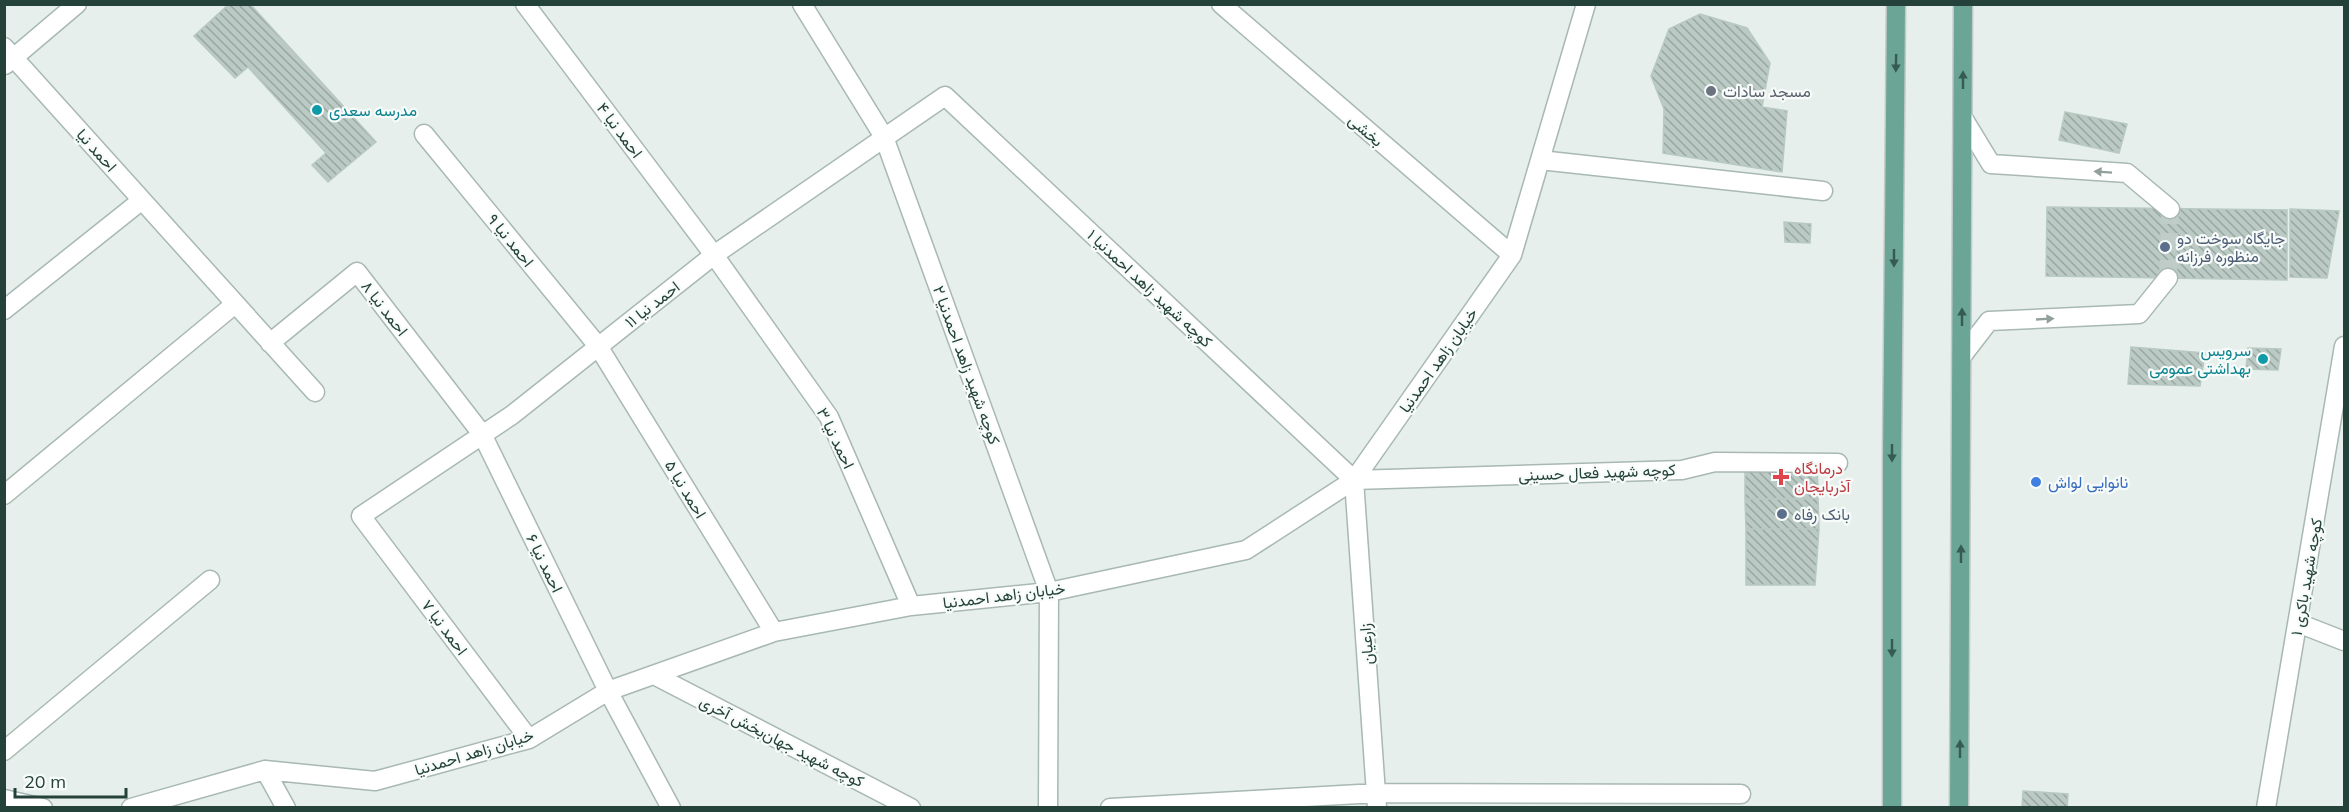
<svg xmlns="http://www.w3.org/2000/svg" width="2349" height="812" font-family="Mulish,Vazirmatn,sans-serif">
<defs>
<pattern id="building-back-hatch" width="6" height="6" patternUnits="userSpaceOnUse" patternTransform="scale(1.5)"><rect width="6" height="6" fill="#bbcac4"/><path d="M-1 5l2 2M0 0l6 6M5-1l2 2" fill="none" stroke="#98a6a0"/></pattern>
</defs>
<rect width="100%" height="100%" fill="#e6efeb"/>
<path fill="url(#building-back-hatch)" stroke="#b8c9c2" stroke-width="1.5" d="M 229,4 L 250,4 L 376,142 L 328,182 L 312,165 L 326,153 L 248,67 L 235,78 L 194,36 Z
M 1700,14 L 1747,28 L 1770,63 L 1762,107 L 1787,111 L 1782,172 L 1663,153 L 1664,109 L 1651,76 L 1669,29 Z
M 2065,112 L 2127,124 L 2119,153 L 2059,140 Z
M 2047,207 L 2287,210 L 2287,280 L 2046,276 Z
M 2290,209 L 2339,211 L 2327,278 L 2290,277 Z
M 1784,222 L 1811,224 L 1810,243 L 1785,242 Z
M 2131,347 L 2205,353 L 2200,386 L 2128,384 Z
M 2248,348 L 2281,349 L 2278,370 L 2246,369 Z
M 1745,467 L 1817,469 L 1818,486 L 1804,486 L 1804,499 L 1745,499 Z
M 1804,486 L 1818,486 L 1818,498 L 1804,499 Z
M 1818,498 L 1819,529 L 1746,529 L 1745,499 Z
M 1746,529 L 1819,529 L 1815,585 L 1746,585 Z
M 2023,791 L 2068,794 L 2067,808 L 2022,808 Z"/>
<g fill="none" stroke-linecap="round" stroke-linejoin="round">
<path stroke="#bfccc8" stroke-width="18" stroke-dasharray="18 9" stroke-linecap="butt" d="M 2168,278 L 2170,209"/>
<defs>
<path id="minor" d="M 525,4 L 714,255 L 829,417 L 911,606
M 802,4 L 884,137 L 1049,592 L 1048,808
M 1221,4 L 1512,255
M 4,47 L 315,392
M 5,65 L 77,4
M 1963,118 L 1991,164 L 2127,173 L 2170,209
M 424,134 L 598,346 L 774,632
M 1540,160 L 1823,191
M 4,310 L 142,200
M 270,343 L 357,272 L 482,434 L 608,691 L 671,808
M 1962,356 L 1989,321 L 2139,314 L 2168,278
M 1354,480 L 1682,470 L 1715,462 L 1838,463
M 1354,480 L 1377,808
M 4,495 L 235,304
M 2298,623 L 2344,641
M 654,675 L 911,808
M 529,739 L 361,516 L 512,415 L 714,255 L 945,96 L 1354,480
M 4,751 L 210,580
M 265,770 L 286,808
M 4,799 L 43,808
M 131,808 L 265,770 L 375,781 L 529,739 L 608,691 L 774,632 L 911,606 L 1049,592 L 1246,550 L 1354,480 L 1512,255 L 1586,4
M 1110,808 L 1377,793 L 1741,794
M 2266,808 L 2344,346"/>
<path id="major" d="M 1892,808 L 1892,463 L 1896,4
M 1959,808 L 1963,4"/>
</defs>
<use href="#minor" stroke="#a8b8b2" stroke-width="21"/>
<use href="#major" stroke="#c2cac8" stroke-width="21"/>
<use href="#minor" stroke="#fff" stroke-width="18"/>
<use href="#major" stroke="#6aa596" stroke-width="18"/>
</g>
<defs><path id="oneway-solid" d="M-6-.8H1V-3.2L6.5 0L1 3.2V.8H-6Z" transform="scale(1.5)"/></defs>
<g fill="#365b51">
<use href="#oneway-solid" transform="translate(1896 63) rotate(91)"/>
<use href="#oneway-solid" transform="translate(1963 80) rotate(-90)"/>
<use href="#oneway-solid" transform="translate(1894 258) rotate(90)"/>
<use href="#oneway-solid" transform="translate(1962 317) rotate(-90)"/>
<use href="#oneway-solid" transform="translate(1892 453) rotate(90)"/>
<use href="#oneway-solid" transform="translate(1961 554) rotate(-90)"/>
<use href="#oneway-solid" transform="translate(1892 648) rotate(90)"/>
<use href="#oneway-solid" transform="translate(1960 749) rotate(-90)"/>
</g>
<g fill="#92a09c">
<use href="#oneway-solid" transform="translate(2103 172) rotate(-176)"/>
<use href="#oneway-solid" transform="translate(2045 319) rotate(-3)"/>
</g>
<circle fill="#6b7280" stroke="#f7fbf9" stroke-width="2" cx="1711" cy="91" r="6"/>
<g fill="#0f9aa8" stroke="#f7fbf9" stroke-width="2">
<circle cx="317" cy="110" r="6"/>
<circle cx="2263" cy="359" r="6"/>
</g>
<g fill="#5c6f8a" stroke="#f7fbf9" stroke-width="2">
<circle cx="2165" cy="247" r="6"/>
<circle cx="1782" cy="514" r="6"/>
</g>
<path fill="#e0444e" stroke="#f7fbf9" stroke-width="2" d="M1778 468h6v6h6v6h-6v6h-6v-6h-6v-6h6z"/>
<circle fill="#3f7fe0" stroke="#f7fbf9" stroke-width="2" cx="2036" cy="482" r="6"/>
<g text-anchor="middle" dominant-baseline="central" stroke-width="4.5" stroke-linejoin="round" paint-order="stroke">
<g font-size="16" fill="#5b616d" stroke="#f7fbf9" text-anchor="start">
<text x="1723" y="91">مسجد سادات</text>
</g>
<g font-size="16" fill="#0d838f" stroke="#f7fbf9" text-anchor="start">
<text x="329" y="110">مدرسه سعدی</text>
<text x="2251" y="350" text-anchor="end">سرویس<tspan x="2251" dy="18">بهداشتی عمومی</tspan></text>
</g>
<g font-size="16" fill="#24423a" stroke="#f7fbf9">
<text transform="translate(620 130) rotate(53)">احمد نیا ۴</text>
<text transform="translate(1366 130) rotate(41)">بخشی</text>
<text transform="translate(97 150) rotate(48)">احمد نیا</text>
<text transform="translate(511 240) rotate(51)">احمد نیا ۹</text>
<text transform="translate(1150 288) rotate(43)">کوچه شهید زاهد احمدنیا ۱</text>
<text transform="translate(652 304) rotate(-38)">احمد نیا ۱۱</text>
<text transform="translate(385 308) rotate(52)">احمد نیا ۸</text>
<text transform="translate(1438 360) rotate(-55)">خیابان زاهد احمدنیا</text>
<text transform="translate(967 365) rotate(70)">کوچه شهید زاهد احمدنیا ۲</text>
<text transform="translate(836 438) rotate(64)">احمد نیا ۳</text>
<text transform="translate(1597 472) rotate(-2)">کوچه شهید فعال حسینی</text>
<text transform="translate(686 489) rotate(59)">احمد نیا ۵</text>
<text transform="translate(545 563) rotate(64)">احمد نیا ۶</text>
<text transform="translate(2306 577) rotate(-80)">کوچه شهید باکری ۱</text>
<text transform="translate(1004 595) rotate(-7)">خیابان زاهد احمدنیا</text>
<text transform="translate(445 627) rotate(53)">احمد نیا ۷</text>
<text transform="translate(1366 644) rotate(-94)">زارعیان</text>
<text transform="translate(782 741) rotate(27)">کوچه شهید جهان‌بخش آخری</text>
<text transform="translate(474 752) rotate(-17)">خیابان زاهد احمدنیا</text>
</g>
<g font-size="16" fill="#4e5e75" stroke="#f7fbf9" text-anchor="start">
<text x="2177" y="238">جایگاه سوخت دو<tspan x="2177" dy="18">منظوره فرزانه</tspan></text>
<text x="1794" y="514">بانک رفاه</text>
</g>
<g font-size="16" fill="#be3a42" stroke="#f7fbf9" text-anchor="start">
<text x="1794" y="468">درمانگاه<tspan x="1794" dy="18">آذربایجان</tspan></text>
</g>
<g font-size="16" fill="#366cbe" stroke="#f7fbf9" text-anchor="start">
<text x="2048" y="482">نانوایی لواش</text>
</g>
</g>
<rect width="2349" height="812" fill="none" stroke="#24423a" stroke-width="12"/>
<path d="M15 788v9h111v-9" fill="none" stroke="#24423a" stroke-width="3"/>
<text x="24" y="788" font-size="18" fill="#24423a" stroke="#f7fbf9" stroke-width="4.5" paint-order="stroke">20 m</text>
</svg>
